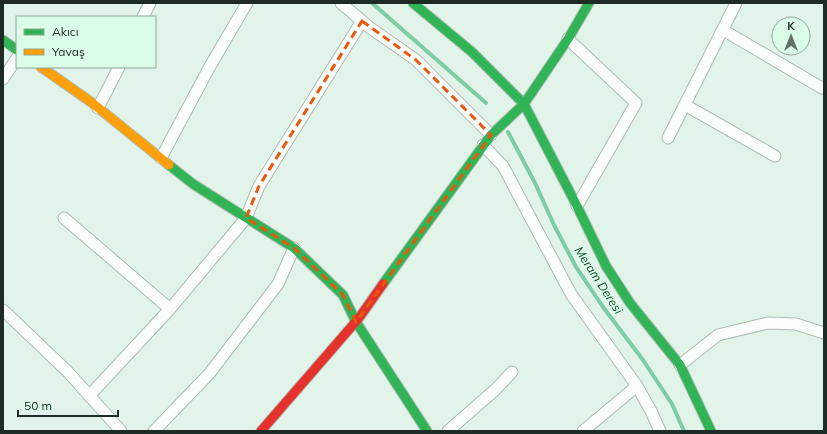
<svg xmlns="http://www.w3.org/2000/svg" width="827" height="434" font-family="Mulish,sans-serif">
<rect width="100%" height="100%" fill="#e2f4ea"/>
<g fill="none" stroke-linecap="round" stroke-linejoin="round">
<path stroke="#7ecca6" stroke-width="4" d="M 372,3 L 486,103
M 508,132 L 535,183 L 554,225 L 576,267 L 603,307 L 643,360 L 672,404 L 684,431"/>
<defs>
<path id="street" d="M 341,3 L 369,27 L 416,60 L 491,135
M 143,17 L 150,3
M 723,30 L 822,88
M 568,39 L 636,103 L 577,206
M 3,79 L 17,58
M 685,105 L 775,156
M 98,108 L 119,67
M 668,138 L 736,3
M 483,145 L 503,166 L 571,294 L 637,386 L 651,411 L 660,431
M 161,158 L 209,68 L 247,3
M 64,218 L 170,309
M 3,310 L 68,372 L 121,431
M 680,365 L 718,335 L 768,323 L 796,324 L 824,333
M 89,396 L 170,309 L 246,218 L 259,186 L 362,21
M 154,431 L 209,374 L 278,284 L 294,248
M 448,431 L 495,390 L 512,372
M 583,431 L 637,386"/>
<path id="fast" d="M 413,3 L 472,52 L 524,104 L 577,206 L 606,266 L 630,303 L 680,365 L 711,431
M 3,40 L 17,50
M 169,165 L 193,184 L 294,248 L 343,295 L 356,322 L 427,431
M 383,284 L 491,135 L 524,104 L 568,39 L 589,3"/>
<path id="slow" d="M 41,67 L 91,102 L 169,165"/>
<path id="jam" d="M 261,431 L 359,318 L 383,284"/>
</defs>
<use href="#street" stroke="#adbbb3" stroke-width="13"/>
<use href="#fast" stroke="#adbbb3" stroke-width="11"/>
<use href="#slow" stroke="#adbbb3" stroke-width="11"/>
<use href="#jam" stroke="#adbbb3" stroke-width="11"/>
<use href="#street" stroke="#fbfdfc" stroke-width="11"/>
<use href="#fast" stroke="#30b455" stroke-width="9"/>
<use href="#slow" stroke="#ff9f0a" stroke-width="9"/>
<use href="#jam" stroke="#e5322d" stroke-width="9"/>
</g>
<path fill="none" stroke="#e8590c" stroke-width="3" stroke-dasharray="8 5" stroke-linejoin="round" d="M 362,21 L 416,60 L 491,135 L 356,322 L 343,295 L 294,248 L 246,218 L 259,186 Z"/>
<g text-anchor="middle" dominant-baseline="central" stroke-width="3.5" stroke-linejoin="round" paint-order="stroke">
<g font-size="12" font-style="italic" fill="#18442f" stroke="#dafce9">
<text transform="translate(599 280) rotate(57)">Meram Deresi</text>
</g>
</g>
<rect width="827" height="434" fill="none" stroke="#1e2b24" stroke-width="8"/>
<rect x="16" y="16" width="140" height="52" fill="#dafce9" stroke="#8fa89a"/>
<rect x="24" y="29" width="20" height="6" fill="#30b455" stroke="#8fa89a"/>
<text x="52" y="36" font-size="12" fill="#1e2b24">Akıcı</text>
<rect x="24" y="49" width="20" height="6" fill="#ff9f0a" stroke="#8fa89a"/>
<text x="52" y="56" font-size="12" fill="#1e2b24">Yavaş</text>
<g transform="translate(791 36)"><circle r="19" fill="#dafce9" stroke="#8fa89a"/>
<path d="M0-3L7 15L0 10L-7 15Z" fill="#637169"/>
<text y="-6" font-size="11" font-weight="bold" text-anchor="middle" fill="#1e2b24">K</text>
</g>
<path d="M18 410v6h100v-6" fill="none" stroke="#1e2b24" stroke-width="2"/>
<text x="24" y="410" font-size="12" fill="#1e2b24" stroke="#dafce9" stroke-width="3" paint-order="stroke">50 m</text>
</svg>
